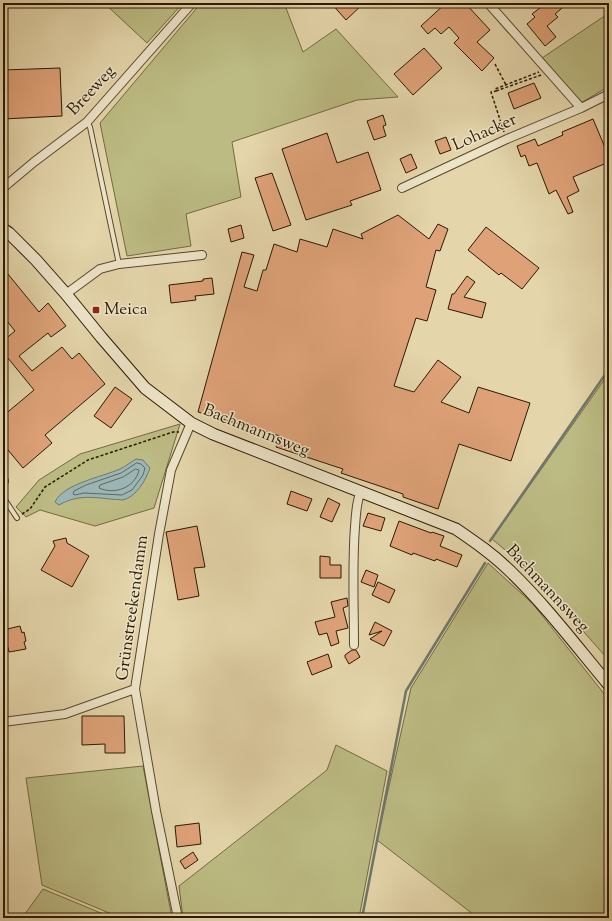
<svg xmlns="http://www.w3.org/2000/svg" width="612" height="921" font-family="'Sorts Mill Goudy',serif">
<rect width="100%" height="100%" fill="#e4d5aa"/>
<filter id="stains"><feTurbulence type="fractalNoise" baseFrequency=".005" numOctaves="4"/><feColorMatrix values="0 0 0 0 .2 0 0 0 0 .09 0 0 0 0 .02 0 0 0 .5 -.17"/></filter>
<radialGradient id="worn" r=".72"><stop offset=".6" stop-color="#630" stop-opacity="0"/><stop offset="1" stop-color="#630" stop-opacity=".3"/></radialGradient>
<path fill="#bcbb83" stroke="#736a42" d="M 104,3 L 183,3 L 147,43 Z
M 201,3 L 284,3 L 303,52 L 336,29 L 398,97 L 357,100 L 232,142 L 241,197 L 186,214 L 191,246 L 127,256 L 100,123 Z
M 609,13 L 609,86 L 581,103 L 542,58 Z
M 609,373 L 609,655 L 606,657 L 529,570 L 492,539 Z
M 180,424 L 154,508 L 95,526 L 40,510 L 26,517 L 16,507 L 39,480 L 80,454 Z
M 488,563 L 533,604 L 609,700 L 609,918 L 478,918 L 377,840 L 411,688 Z
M 336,745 L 387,771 L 359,918 L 183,918 L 179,886 L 327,770 Z
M 143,766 L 172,918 L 121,918 L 42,885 L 26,778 Z
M 43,889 L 113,918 L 22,918 Z"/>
<path fill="#9bb5b5" stroke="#6e776d" d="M 136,459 L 143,460 L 150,468 C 146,480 136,497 123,500 C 119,500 114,499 110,499 C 92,497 76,495 59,505 L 55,502 C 63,484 102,477 120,469 C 126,466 131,462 136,459 Z"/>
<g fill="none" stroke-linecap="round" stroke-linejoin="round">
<path stroke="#62675b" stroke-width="1" d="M 137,463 L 141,464 L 145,468 L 143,475 L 132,490 L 122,495 L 84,493 L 75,495 L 73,494 L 74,491 L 86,485 L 121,473 Z
M 136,469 L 139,470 C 135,488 114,495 99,488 L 100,485 L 123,477 Z"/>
<path stroke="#6e776d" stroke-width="2.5" d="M 490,541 L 609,369
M 362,918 L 406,691 L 485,563"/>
</g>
<path fill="#dfa278" stroke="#2a1901" d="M 331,3 L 364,3 L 346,20 Z
M 446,3 L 465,3 L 490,30 L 477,42 L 494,58 L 482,71 L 454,43 L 459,38 L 449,27 L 441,34 L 435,28 L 428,34 L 421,26 Z
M 550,3 L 568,3 L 555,14 L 558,17 L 547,26 L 556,37 L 545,46 L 527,24 L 535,17 L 532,14 L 545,4 L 547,5 Z
M 424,48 L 442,68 L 413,95 L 394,74 Z
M 60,68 L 62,116 L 3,119 L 3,70 Z
M 534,83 L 541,98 L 514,109 L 508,93 Z
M 383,115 L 386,125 L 383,126 L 386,136 L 374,140 L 367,121 Z
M 593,119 L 609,157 L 609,162 L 573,177 L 579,191 L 567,197 L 573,212 L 568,214 L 556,190 L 549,194 L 537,163 L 529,166 L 525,155 L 521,157 L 517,146 L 535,139 L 538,146 L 563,135 L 562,132 Z
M 327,133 L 337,163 L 368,152 L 381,190 L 350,201 L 352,205 L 306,220 L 282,149 Z
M 446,137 L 451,150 L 440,154 L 435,141 Z
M 411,154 L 417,168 L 406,173 L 400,159 Z
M 272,173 L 291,225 L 273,231 L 255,178 Z
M 398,215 L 429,239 L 438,224 L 448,229 L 440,251 L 436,250 L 426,287 L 436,290 L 427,321 L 416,318 L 394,386 L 414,392 L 438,360 L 461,377 L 441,402 L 469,413 L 478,387 L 530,403 L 511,461 L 459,444 L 438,509 L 403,497 L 403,494 L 341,473 L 343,469 L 276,447 L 280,436 L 198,412 L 242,252 L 254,255 L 244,287 L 257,291 L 263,270 L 266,270 L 274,244 L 297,252 L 300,239 L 327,247 L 333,229 L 363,239 L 361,234 Z
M 241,225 L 244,238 L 231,242 L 228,229 Z
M 486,227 L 539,268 L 522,289 L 501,273 L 499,275 L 468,250 Z
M 3,268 L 39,312 L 48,303 L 66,326 L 51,337 L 48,333 L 19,356 L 32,371 L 62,347 L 72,359 L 79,353 L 105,384 L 45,435 L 52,443 L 23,468 L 3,444 L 3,416 L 34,390 L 3,352 L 3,341 L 15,331 L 3,316 Z
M 467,276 L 475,282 L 464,297 L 486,303 L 482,318 L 448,309 L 452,294 L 454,294 Z
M 212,278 L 214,294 L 195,296 L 196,300 L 171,303 L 169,285 L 203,281 L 203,279 Z
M 115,387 L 132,399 L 111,428 L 94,416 Z
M 291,491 L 312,499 L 307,511 L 287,504 Z
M 328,498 L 340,504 L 332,522 L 320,517 Z
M 368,513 L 385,518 L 381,531 L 363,526 Z
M 399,521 L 431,533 L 432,532 L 444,536 L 440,546 L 462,555 L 457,567 L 436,559 L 435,561 L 413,553 L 412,555 L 390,546 Z
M 197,526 L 205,567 L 194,568 L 199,596 L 178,600 L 166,532 Z
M 66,538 L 67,543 L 89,556 L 72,587 L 41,570 L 55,546 L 53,541 Z
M 320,556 L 330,557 L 330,565 L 341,565 L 341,578 L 320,578 Z
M 366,570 L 378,575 L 374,587 L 361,582 Z
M 378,582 L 395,590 L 389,603 L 372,595 Z
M 347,598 L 348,606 L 343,608 L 348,628 L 336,631 L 339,643 L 331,646 L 327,633 L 319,635 L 315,622 L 335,617 L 331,602 Z
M 375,622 L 392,631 L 384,646 L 370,639 L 382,631 L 369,635 Z
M 20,626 L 22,633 L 24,632 L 26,641 L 24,642 L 26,649 L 9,652 L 6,640 L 3,641 L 3,630 Z
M 352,650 L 356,650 L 360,657 L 349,664 L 345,657 L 345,655 Z
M 328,654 L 332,667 L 312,675 L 307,662 Z
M 82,716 L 124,716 L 125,753 L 105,753 L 105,744 L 82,745 Z
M 199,823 L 201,844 L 177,847 L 175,826 Z
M 193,852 L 198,860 L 185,869 L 180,861 Z"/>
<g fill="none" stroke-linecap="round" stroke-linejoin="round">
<defs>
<path id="lane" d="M 87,122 L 90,127 L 119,264
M 4,481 L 5,500 L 17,518"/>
<path id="street" d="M 488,3 L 581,108
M 3,188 L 34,162 L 87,122 L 192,3
M 402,188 L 507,139 L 581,108 L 609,94
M 66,294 L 100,269 L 119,264 L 202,255
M 3,481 L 4,481
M 354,645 C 354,606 352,566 355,527 C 356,515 356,502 361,491
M 3,722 L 65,714 L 135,689
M 178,918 L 156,811 L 135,689 L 159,534 L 171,470 L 191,423"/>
<path id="secondary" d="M 3,229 L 9,233 L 36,260 L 66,294 L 101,337 L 145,388 L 191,423 L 213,434 L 456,529 C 475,542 494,555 511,572 C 547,607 577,647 609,685"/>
</defs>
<use href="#lane" stroke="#58482b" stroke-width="6"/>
<use href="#street" stroke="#58482b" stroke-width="10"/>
<use href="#secondary" stroke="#2a1901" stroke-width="13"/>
<path stroke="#2a1901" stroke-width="1.5" stroke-dasharray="3 2" stroke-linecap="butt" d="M 495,64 L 506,85
M 496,91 L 541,75
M 504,132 L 491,92 L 496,91 L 495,89 L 539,72
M 22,514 L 30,509 L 45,487 L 88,460 L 173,432 L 179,432"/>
<use href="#lane" stroke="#ede4c8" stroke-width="4"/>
<use href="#street" stroke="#ede4c8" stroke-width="8"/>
<use href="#secondary" stroke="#ede4c8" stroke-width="11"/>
</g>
<rect fill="#8f2418" stroke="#ede4c8" stroke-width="1.5" x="92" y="306" width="8" height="8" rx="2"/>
<g text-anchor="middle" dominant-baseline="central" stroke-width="3" stroke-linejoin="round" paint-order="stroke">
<g font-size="17" fill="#2a1901" stroke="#ede4c8">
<text transform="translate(92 91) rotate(-47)">Breeweg</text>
<text transform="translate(485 133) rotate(-24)">Lohacker</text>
<text transform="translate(256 431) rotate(22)">Bachmannsweg</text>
<text transform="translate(547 589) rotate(47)">Bachmannsweg</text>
<text transform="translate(133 608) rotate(-82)">Grünstreekendamm</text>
</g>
<g font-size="17" fill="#2a1901" stroke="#ede4c8" text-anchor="start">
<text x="104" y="310">Meica</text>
</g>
</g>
<rect width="612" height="921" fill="none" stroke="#e4d5aa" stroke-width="16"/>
<rect x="4" y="4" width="604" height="913" fill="none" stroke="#2a1901" stroke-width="2"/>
<rect x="8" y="8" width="596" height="905" fill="none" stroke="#2a1901"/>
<rect width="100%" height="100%" filter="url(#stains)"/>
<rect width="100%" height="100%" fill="url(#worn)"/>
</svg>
